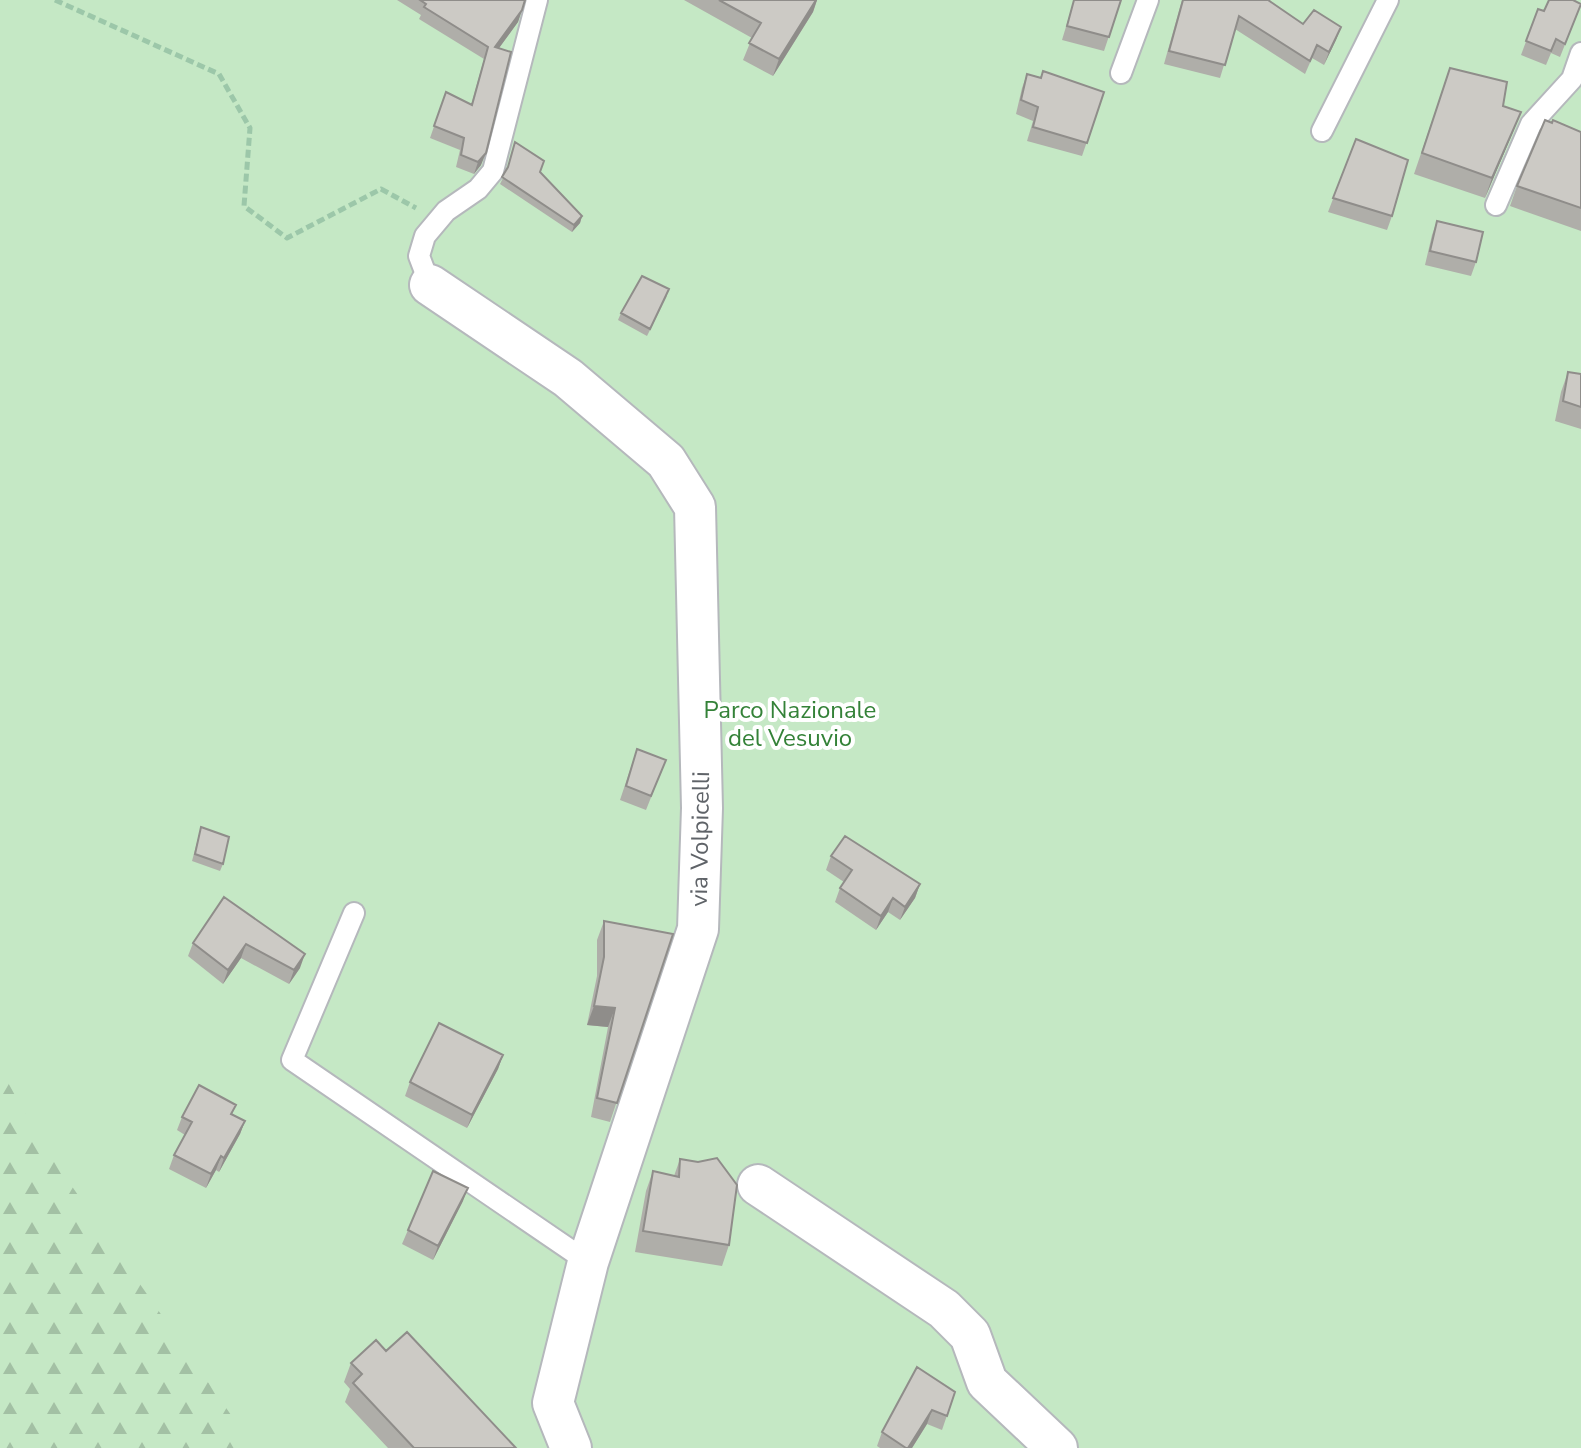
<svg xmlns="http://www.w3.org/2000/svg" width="1581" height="1448" font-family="'Nunito Sans',sans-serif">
<defs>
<pattern id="forest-firs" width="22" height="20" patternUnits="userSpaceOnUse" patternTransform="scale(2)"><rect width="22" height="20" fill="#c5e8c5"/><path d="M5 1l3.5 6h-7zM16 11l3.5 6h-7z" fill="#a3c0a4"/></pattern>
</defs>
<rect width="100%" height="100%" fill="#f1efe8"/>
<path fill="#c5e8c5" d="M 0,0 L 1581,0 L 1581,1448 L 0,1448 Z"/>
<path fill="url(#forest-firs)" d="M 0,1068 L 39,1139 L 254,1448 L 0,1448 Z"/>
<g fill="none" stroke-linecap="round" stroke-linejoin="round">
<defs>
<path id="lane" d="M 1121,73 L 1148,0
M 1322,131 L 1388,0
M 1496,205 L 1531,124 L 1572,79 L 1581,53
M 430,285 L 419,256 L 425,236 L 446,211 L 478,189 L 493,171 L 537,0
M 354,913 L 292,1060 L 588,1262"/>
<path id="street" d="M 430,285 L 568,378 L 666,461 L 695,507 L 702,808 L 698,929 L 588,1262 L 553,1403 L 571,1448
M 758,1185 L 944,1309 L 970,1335 L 987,1382 L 1057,1448"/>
</defs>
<use href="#lane" stroke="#b5b8bc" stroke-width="24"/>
<use href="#street" stroke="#b5b8bc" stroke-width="44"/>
<path stroke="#9cc7a9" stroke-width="5" stroke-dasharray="8 4" stroke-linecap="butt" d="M 55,0 L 219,74 L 250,128 L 244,206 L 287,238 L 381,189 L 416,208"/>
<use href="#lane" stroke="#fff" stroke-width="20"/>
<use href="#street" stroke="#fff" stroke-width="40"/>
</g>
<path fill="#afaea9" d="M 397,0 L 525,0 L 518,22 L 499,48 L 481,165 L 474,174 L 456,167 L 460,150 L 430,138 L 446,92 L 471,105 L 484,59 L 419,19 L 421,15 Z
M 684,0 L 817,0 L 813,12 L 773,76 L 743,60 L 752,38 Z
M 1074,0 L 1121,0 L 1104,51 L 1062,40 Z
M 1182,0 L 1268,0 L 1303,24 L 1341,27 L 1324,65 L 1312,58 L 1305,74 L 1235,29 L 1220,78 L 1164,64 Z
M 1538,9 L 1576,17 L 1560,57 L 1551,53 L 1546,65 L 1521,55 Z
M 1450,68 L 1503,106 L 1521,112 L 1485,198 L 1414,174 Z
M 1027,74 L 1104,92 L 1082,156 L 1027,141 L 1033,121 L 1016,114 L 1022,88 Z
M 1581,132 L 1581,231 L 1510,206 L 1517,186 Z
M 1356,139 L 1392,216 L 1387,230 L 1328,212 Z
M 515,142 L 540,172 L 582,216 L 580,223 L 572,232 L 500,184 L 507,170 Z
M 1437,221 L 1476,262 L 1471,276 L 1425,265 L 1432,235 Z
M 667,296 L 647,336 L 618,320 L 621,313 Z
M 1568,372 L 1581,374 L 1581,429 L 1555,421 L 1561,392 Z
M 637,749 L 666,760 L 646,810 L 620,800 Z
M 201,827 L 223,864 L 220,871 L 192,861 Z
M 831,856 L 920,884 L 915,898 L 900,920 L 888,912 L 876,930 L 835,902 L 840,888 L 844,882 L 826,870 Z
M 224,897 L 300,968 L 289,984 L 241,958 L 223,984 L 188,956 L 193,943 Z
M 604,921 L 673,934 L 610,1122 L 591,1117 L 608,1027 L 587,1025 L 597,976 L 597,940 Z
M 503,1055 L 498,1069 L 467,1128 L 405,1096 L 410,1082 Z
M 236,1105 L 232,1114 L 245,1121 L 240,1134 L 219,1172 L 216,1170 L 206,1188 L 169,1169 L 174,1155 L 185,1135 L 177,1130 L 182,1117 Z
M 680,1159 L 729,1245 L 722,1266 L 635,1252 L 646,1191 L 653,1171 L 674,1176 Z
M 463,1201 L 433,1260 L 402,1244 L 408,1230 Z
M 386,1351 L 516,1448 L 388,1448 L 345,1402 L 350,1389 L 344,1382 L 351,1363 Z
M 955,1392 L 942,1430 L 927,1424 L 912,1448 L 880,1448 L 877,1446 L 882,1432 Z"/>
<path fill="#8f8d8a" d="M 816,0 L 817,0 L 813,12 L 773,76 L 779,59 Z
M 522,10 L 518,22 L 491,59 L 495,47 Z
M 1341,27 L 1336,40 L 1324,65 L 1329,52 Z
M 1521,112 L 1513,132 L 1485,198 L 1492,178 Z
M 486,153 L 481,165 L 474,174 L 478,162 Z
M 582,216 L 580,223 L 572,232 L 574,225 Z
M 920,884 L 915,898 L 900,920 L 905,907 Z
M 893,898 L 888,912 L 876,930 L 881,916 Z
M 246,944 L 241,958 L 223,984 L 228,970 Z
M 305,954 L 300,968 L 289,984 L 294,970 Z
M 594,1006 L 615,1008 L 608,1027 L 587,1025 Z
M 503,1055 L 498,1069 L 467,1128 L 472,1115 Z
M 245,1121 L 240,1134 L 219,1172 L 224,1158 Z
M 221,1156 L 216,1170 L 206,1188 L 211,1174 Z
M 468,1188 L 463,1201 L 433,1260 L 438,1246 Z
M 932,1410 L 927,1424 L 912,1448 L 908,1448 Z"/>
<path fill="#cccac5" stroke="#8f8d8a" stroke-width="2" d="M 420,0 L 525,0 L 522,10 L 495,47 L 511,52 L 486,153 L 478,162 L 461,155 L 464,138 L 434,126 L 446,92 L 472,105 L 488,47 L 424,7 L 426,4 Z
M 719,0 L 816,0 L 779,59 L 749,43 L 761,23 Z
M 1074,0 L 1121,0 L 1109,37 L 1067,26 Z
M 1183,0 L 1268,0 L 1303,24 L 1314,10 L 1341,27 L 1329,52 L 1317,45 L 1310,61 L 1239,16 L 1225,65 L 1169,51 Z
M 1549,0 L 1573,0 L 1581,4 L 1565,44 L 1556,39 L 1551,51 L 1526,41 L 1538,9 L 1544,11 Z
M 1450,68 L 1507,82 L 1503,106 L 1521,112 L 1492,178 L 1422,153 Z
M 1043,71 L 1104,92 L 1087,143 L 1033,127 L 1038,107 L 1021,100 L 1027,74 L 1041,78 Z
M 1545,120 L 1552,123 L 1553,120 L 1581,132 L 1581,208 L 1517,186 Z
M 1356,139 L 1408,160 L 1392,216 L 1333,198 Z
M 515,142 L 544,161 L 540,172 L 582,216 L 574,225 L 502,177 L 508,167 Z
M 1437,221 L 1483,232 L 1476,262 L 1430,251 Z
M 642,276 L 669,289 L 650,329 L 621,313 Z
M 1568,372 L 1581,374 L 1581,407 L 1563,401 Z
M 637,749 L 666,760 L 651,796 L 626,786 Z
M 201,827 L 229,837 L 223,864 L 195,854 Z
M 845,836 L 920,884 L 905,907 L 893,898 L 881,916 L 840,888 L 852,870 L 831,856 Z
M 224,897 L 305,954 L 294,970 L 246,944 L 228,970 L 193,943 Z
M 604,921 L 673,934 L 617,1103 L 597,1098 L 615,1008 L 594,1006 L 604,957 Z
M 439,1023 L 503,1055 L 472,1115 L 410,1082 Z
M 199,1085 L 236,1105 L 231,1114 L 245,1121 L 224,1158 L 221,1156 L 211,1174 L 174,1155 L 192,1122 L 182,1117 Z
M 717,1158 L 737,1185 L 729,1245 L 643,1231 L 653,1171 L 679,1177 L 680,1159 L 698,1162 Z
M 433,1171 L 468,1188 L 438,1246 L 408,1230 Z
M 407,1332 L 516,1448 L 414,1448 L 353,1383 L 362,1374 L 351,1363 L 376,1340 L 386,1351 Z
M 917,1367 L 955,1392 L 947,1416 L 932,1410 L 908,1448 L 906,1448 L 882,1432 Z"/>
<g text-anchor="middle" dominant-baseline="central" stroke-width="8" stroke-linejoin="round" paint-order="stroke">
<g font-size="24" fill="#348238" stroke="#fff">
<text x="790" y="710">Parco Nazionale<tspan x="790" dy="28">del Vesuvio</tspan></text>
</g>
<g font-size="24" fill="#5f6368" stroke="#fff">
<text transform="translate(700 839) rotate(-89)">via Volpicelli</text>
</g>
</g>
</svg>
